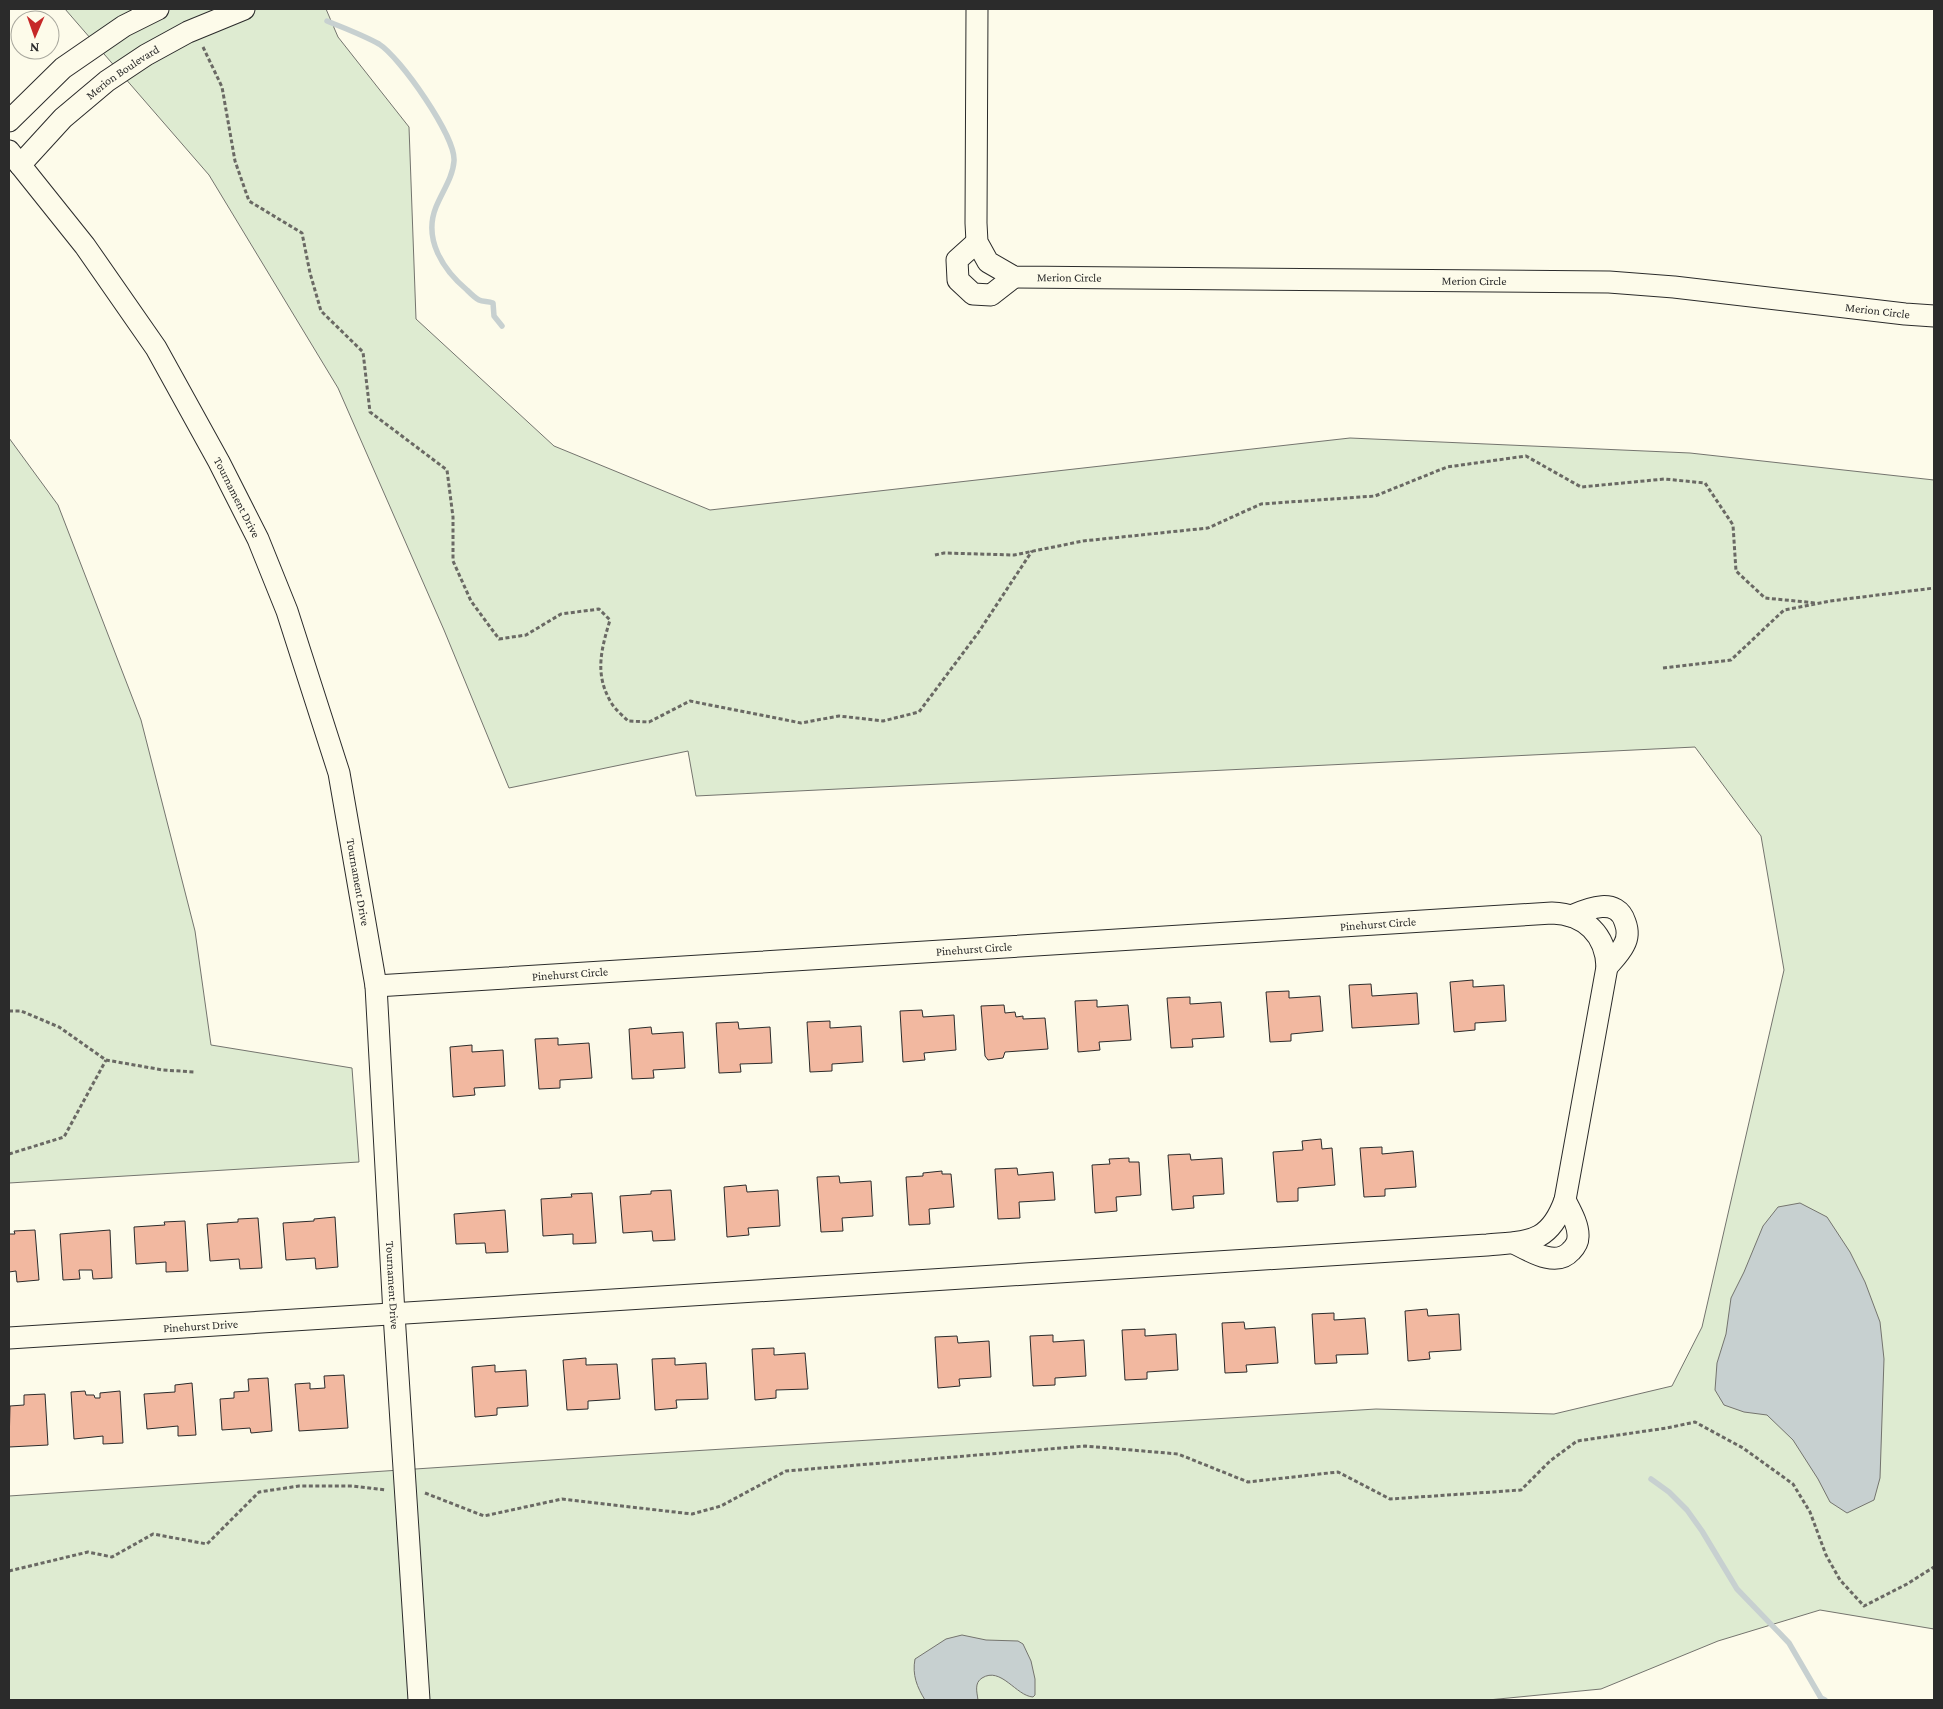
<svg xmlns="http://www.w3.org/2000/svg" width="1943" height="1709" font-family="'Crimson Pro',serif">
<rect width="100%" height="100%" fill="#fdfbea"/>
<path fill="#deebd1" stroke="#74746e" d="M 65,9 L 326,9 L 338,37 L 409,127 L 416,319 L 554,446 L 710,510 L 1350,438 L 1690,453 L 1934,480 L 1934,1629 L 1820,1610 L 1718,1641 L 1601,1689 L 1488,1700 L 9,1700 L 9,1496 L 626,1455 L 1376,1409 L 1554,1414 L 1672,1386 L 1702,1327 L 1784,970 L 1761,836 L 1695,747 L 696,796 L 688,751 L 509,788 L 444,630 L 338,388 L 209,175 Z
M 9,438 L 58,505 L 141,720 L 195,931 L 211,1045 L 352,1068 L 359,1162 L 9,1183 Z"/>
<path fill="#c7d0d0" stroke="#74746e" d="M 1800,1203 L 1827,1217 L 1850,1252 L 1865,1282 L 1880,1322 L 1884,1359 L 1880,1478 L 1874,1500 L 1847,1513 L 1830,1502 L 1818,1479 L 1793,1440 L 1767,1415 L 1744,1412 L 1724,1405 L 1715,1390 L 1717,1363 L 1726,1334 L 1731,1298 L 1744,1272 L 1763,1226 L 1778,1207 Z
M 962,1635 L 986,1640 L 1018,1641 L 1023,1644 L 1031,1661 L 1035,1679 L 1035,1695 L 1033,1697 C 1016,1696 1001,1666 982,1678 C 974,1683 977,1692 978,1700 L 925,1700 C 917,1687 912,1675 915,1659 L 946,1639 Z"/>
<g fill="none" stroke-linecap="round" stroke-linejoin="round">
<path stroke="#c7d0d0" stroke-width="5.5" d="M 327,21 C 344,28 363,35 379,44 C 400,57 456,137 454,161 C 453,177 442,192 436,207 C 423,239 443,270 467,290 C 470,293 475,298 479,300 C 483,302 488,301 493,303 L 494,316 L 502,326
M 1651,1479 L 1669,1492 L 1687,1510 L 1702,1531 L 1737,1589 L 1789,1643 L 1821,1698 L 1825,1700"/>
</g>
<path fill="#f2b8a0" stroke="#2b2b2b" d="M 1473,980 L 1473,987 L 1504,985 L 1506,1021 L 1475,1023 L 1475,1030 L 1454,1032 L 1450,982 Z
M 1371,984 L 1372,996 L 1417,993 L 1419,1024 L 1352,1028 L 1349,985 Z
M 1289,991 L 1289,998 L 1320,996 L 1323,1031 L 1291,1034 L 1291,1041 L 1270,1042 L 1266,992 Z
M 1190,997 L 1190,1004 L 1221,1002 L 1224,1037 L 1192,1039 L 1193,1047 L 1171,1048 L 1167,998 Z
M 1097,1000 L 1097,1007 L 1128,1005 L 1131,1040 L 1099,1042 L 1100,1050 L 1078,1052 L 1075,1001 Z
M 1004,1005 L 1005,1013 L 1015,1012 L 1016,1017 L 1023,1016 L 1023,1019 L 1045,1018 L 1048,1049 L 1005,1052 L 1003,1058 L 988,1060 L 985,1056 L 981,1006 Z
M 922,1010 L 923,1017 L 954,1015 L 956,1050 L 924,1053 L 925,1060 L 903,1062 L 900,1011 Z
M 830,1021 L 830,1028 L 861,1026 L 863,1062 L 832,1064 L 832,1071 L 810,1072 L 807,1022 Z
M 738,1022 L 739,1029 L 770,1027 L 772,1063 L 740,1064 L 741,1072 L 719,1073 L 716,1023 Z
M 651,1027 L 652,1034 L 683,1032 L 685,1068 L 653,1070 L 654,1078 L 632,1079 L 629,1029 Z
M 558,1038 L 558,1045 L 589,1043 L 592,1078 L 560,1080 L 560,1088 L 539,1089 L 535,1039 Z
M 472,1045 L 472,1052 L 503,1050 L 505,1086 L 474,1088 L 475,1095 L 453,1097 L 450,1047 Z
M 1321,1139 L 1322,1149 L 1332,1148 L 1335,1185 L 1298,1188 L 1298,1201 L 1277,1202 L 1273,1152 L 1303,1150 L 1302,1141 Z
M 1382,1147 L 1382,1154 L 1413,1151 L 1416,1187 L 1385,1189 L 1385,1196 L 1364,1197 L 1360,1148 Z
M 1190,1154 L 1191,1160 L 1222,1158 L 1224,1194 L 1193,1196 L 1194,1208 L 1172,1210 L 1168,1155 Z
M 1129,1158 L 1129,1162 L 1139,1162 L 1141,1195 L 1116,1197 L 1117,1211 L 1095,1213 L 1092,1165 L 1110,1164 L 1109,1159 Z
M 1017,1168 L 1018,1175 L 1053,1172 L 1055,1200 L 1019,1202 L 1020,1218 L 998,1219 L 995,1169 Z
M 942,1171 L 942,1174 L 951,1174 L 954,1207 L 929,1209 L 930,1224 L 909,1225 L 906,1177 L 923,1176 L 923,1173 Z
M 839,1176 L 840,1183 L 871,1181 L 873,1216 L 842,1218 L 843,1231 L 821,1232 L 817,1177 Z
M 746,1185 L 747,1192 L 778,1190 L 780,1226 L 748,1228 L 749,1235 L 727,1237 L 724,1187 Z
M 671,1190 L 675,1240 L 653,1241 L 652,1231 L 623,1233 L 620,1196 L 651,1194 L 651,1191 Z
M 592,1193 L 596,1243 L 573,1244 L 573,1234 L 543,1236 L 541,1199 L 572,1197 L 571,1194 Z
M 505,1210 L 508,1252 L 486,1253 L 485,1243 L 456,1244 L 454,1214 Z
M 335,1217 L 338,1267 L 316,1269 L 315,1258 L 286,1260 L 283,1223 L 314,1221 L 314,1219 Z
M 258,1218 L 262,1268 L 240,1269 L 239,1259 L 210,1261 L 207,1224 L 238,1222 L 238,1219 Z
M 185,1221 L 188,1271 L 166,1272 L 166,1262 L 136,1264 L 134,1227 L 165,1225 L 164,1222 Z
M 35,1230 L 39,1280 L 17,1282 L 16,1271 L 9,1272 L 9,1234 L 15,1234 L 14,1231 Z
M 110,1230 L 112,1278 L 93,1279 L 92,1270 L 79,1270 L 80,1279 L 63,1280 L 60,1234 Z
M 1427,1309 L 1428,1316 L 1459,1314 L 1461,1350 L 1429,1352 L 1430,1359 L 1408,1361 L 1405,1311 Z
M 1334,1313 L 1334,1320 L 1365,1318 L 1368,1354 L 1336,1355 L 1337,1363 L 1315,1364 L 1312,1314 Z
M 1244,1322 L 1245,1329 L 1275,1327 L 1278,1363 L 1246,1365 L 1247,1372 L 1225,1373 L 1222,1323 Z
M 1145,1329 L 1145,1336 L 1176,1334 L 1178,1370 L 1147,1372 L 1147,1379 L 1125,1380 L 1122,1330 Z
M 1053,1335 L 1053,1342 L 1084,1340 L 1086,1376 L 1055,1378 L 1055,1385 L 1033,1386 L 1030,1336 Z
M 957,1336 L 958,1343 L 989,1341 L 991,1377 L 959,1379 L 960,1386 L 938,1388 L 935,1337 Z
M 774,1348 L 774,1355 L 805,1353 L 808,1389 L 776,1390 L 776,1398 L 755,1400 L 752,1349 Z
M 586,1358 L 586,1365 L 617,1364 L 620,1399 L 588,1401 L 588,1409 L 567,1410 L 563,1360 Z
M 675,1358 L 675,1365 L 706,1363 L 708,1399 L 676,1400 L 677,1408 L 655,1410 L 652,1359 Z
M 495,1365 L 495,1372 L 526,1370 L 528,1406 L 497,1408 L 497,1415 L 475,1417 L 472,1367 Z
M 344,1375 L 348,1428 L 299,1431 L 295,1384 L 310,1383 L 310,1389 L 325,1388 L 324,1376 Z
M 268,1378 L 272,1431 L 251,1433 L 250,1428 L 222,1430 L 220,1399 L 234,1398 L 234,1392 L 249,1391 L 248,1379 Z
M 192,1383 L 196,1435 L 178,1436 L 178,1426 L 147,1429 L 144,1394 L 175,1392 L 175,1385 Z
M 85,1391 L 86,1395 L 94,1395 L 95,1398 L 100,1398 L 100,1393 L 120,1391 L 123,1443 L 103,1444 L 103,1436 L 74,1439 L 71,1392 Z
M 45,1394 L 48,1445 L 9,1447 L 10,1406 L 24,1405 L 24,1395 Z"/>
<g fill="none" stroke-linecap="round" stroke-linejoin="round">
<defs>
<g id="minor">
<path id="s1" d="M 977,9 L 976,223 L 977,242 L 988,262 L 1014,277 L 1609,282 L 1674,287 L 1905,314 L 1934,316"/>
<path d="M 9,121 L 63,68 L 124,26 L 158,9"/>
<path id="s2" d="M 9,151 L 85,246 L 156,348 L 219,462 L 258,539 L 287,611 L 339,773 L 376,986 L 394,1314 L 419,1700"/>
<path id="s3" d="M 20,165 L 63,118 L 107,81 L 146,55 L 188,32 L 244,9"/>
<path d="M 977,242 L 957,260 L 958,280 L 973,294 L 991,295 L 1014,277"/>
<path d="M 1571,916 C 1589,908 1617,897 1625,922 C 1628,930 1628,938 1624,945 C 1620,953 1613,960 1607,967"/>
<path d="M 1514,1243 C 1530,1251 1556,1268 1571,1251 C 1575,1247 1578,1242 1578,1237 C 1579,1225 1570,1210 1565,1200"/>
<path id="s4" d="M 9,1338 L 1487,1245 C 1529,1241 1549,1244 1565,1200 L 1607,967 C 1606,935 1585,914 1552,913 L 376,986"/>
</g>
</defs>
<use href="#minor" stroke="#2b2b2b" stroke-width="23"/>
<path stroke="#6a6964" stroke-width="3" stroke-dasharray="4 2.5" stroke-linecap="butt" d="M 203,47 L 222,87 L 235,161 L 249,201 L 302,233 L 310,273 L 321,311 L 363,352 L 370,412 L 447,470 L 453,517 L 453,561 L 471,601 L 499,639 L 526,635 L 561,614 L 599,609 L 610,620 C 601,650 594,675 612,704 C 616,710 623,716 628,721 L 649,722 L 690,701 L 801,723 L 839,716 L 883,721 L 919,712 L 978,633 L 1032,551
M 935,555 L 944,553 L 1014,555 L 1083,541 L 1208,528 L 1261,504 L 1375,496 L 1447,467 L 1526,456 L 1581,487 L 1664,479 L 1705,483 L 1733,525 L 1736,571 L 1765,598 L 1816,603
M 1663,668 L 1731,660 L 1784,610 L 1830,601 L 1934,588
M 9,1011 L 21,1011 L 59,1027 L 106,1060 L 163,1070 L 195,1072
M 9,1154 L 64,1137 L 106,1060
M 425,1493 L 484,1516 L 562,1499 L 692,1514 L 721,1506 L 786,1471 L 1085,1446 L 1178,1454 L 1248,1482 L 1338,1472 L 1390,1499 L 1521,1490 L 1550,1461 L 1577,1441 L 1667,1428 L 1695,1422 L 1743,1448 L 1793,1484 L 1810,1512 L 1826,1555 L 1840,1580 L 1864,1606 L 1907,1584 L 1934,1567
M 9,1571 L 88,1552 L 112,1557 L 153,1534 L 207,1544 L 259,1492 L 299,1486 L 353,1486 L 386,1490"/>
<use href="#minor" stroke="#fdfbea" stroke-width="21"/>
</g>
<g text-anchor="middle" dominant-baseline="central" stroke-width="4" stroke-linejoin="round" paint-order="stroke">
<g font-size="12" fill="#2b2b2b" stroke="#fdfbea">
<text stroke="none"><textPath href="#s3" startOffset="139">Merion Boulevard</textPath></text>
<text stroke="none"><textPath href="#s1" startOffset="341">Merion Circle</textPath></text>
<text stroke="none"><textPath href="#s1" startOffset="746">Merion Circle</textPath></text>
<text stroke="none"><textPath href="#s1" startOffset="1151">Merion Circle</textPath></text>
<text stroke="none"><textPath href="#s2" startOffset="416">Tournament Drive</textPath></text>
<text stroke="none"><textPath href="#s2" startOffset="821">Tournament Drive</textPath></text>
<text transform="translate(1378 924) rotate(-4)">Pinehurst Circle</text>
<text transform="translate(974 949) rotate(-4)">Pinehurst Circle</text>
<text transform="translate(570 974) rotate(-4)">Pinehurst Circle</text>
<text stroke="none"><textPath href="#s2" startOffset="1226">Tournament Drive</textPath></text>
<text stroke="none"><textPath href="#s4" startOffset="192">Pinehurst Drive</textPath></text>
</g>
</g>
<rect width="1943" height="1709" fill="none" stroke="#2b2b2b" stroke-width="20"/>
<g transform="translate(35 35) rotate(182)"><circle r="24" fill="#fdfbea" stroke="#a9a89e"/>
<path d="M0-4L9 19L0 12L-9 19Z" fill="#c62828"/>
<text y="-8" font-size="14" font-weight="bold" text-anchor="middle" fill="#2b2b2b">N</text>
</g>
</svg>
